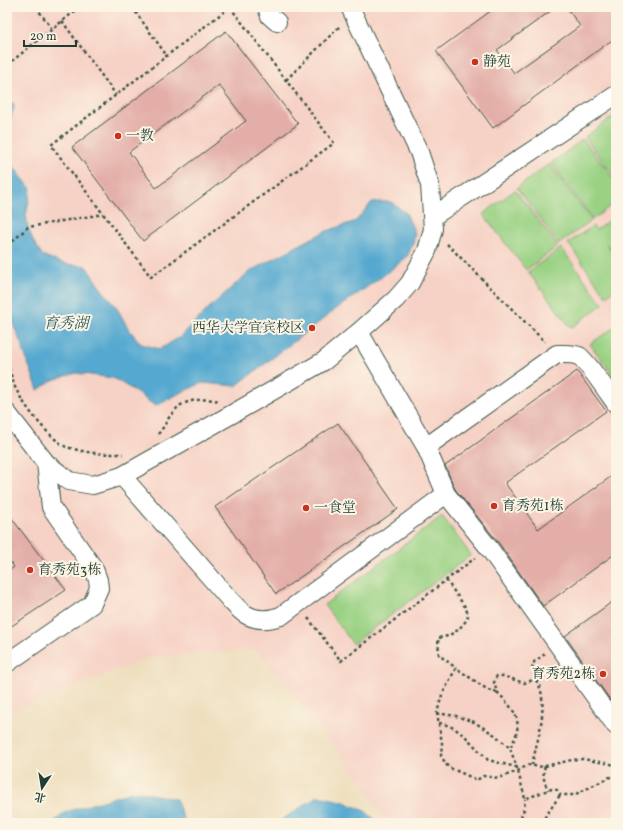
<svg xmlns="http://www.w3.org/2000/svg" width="623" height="830" font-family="Vollkorn,'Noto Serif SC',serif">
<rect width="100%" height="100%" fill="#fcf5e5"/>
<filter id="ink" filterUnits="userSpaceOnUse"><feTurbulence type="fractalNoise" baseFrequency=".025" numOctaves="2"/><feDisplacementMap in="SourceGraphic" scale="8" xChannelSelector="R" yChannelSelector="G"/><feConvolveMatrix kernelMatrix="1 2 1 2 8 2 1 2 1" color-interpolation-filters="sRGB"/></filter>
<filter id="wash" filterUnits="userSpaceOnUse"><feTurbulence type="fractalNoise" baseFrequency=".012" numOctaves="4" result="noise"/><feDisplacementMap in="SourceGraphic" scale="16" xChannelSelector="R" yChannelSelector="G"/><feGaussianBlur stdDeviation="0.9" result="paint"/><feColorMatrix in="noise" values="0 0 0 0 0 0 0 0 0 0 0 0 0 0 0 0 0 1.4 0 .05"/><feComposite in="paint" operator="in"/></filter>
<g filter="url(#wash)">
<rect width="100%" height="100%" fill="#eedebd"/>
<path fill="#f6d1c5" d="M 7,7 L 616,7 L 616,823 L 385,823 L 362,781 L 256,649 L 148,658 L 67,690 L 7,712 Z"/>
<path fill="#9ad284" stroke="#5c885c" d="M 616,114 L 616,179 L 585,137 Z
M 583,139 L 616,182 L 616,202 L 593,219 L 551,163 Z
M 549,164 L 592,220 L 559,244 L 517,188 Z
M 515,190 L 558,246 L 526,270 L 483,214 Z
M 616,215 L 616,256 L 606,244 L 616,258 L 616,289 L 606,296 L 568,243 L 593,226 L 596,230 Z
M 561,248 L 603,304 L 571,328 L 528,272 Z
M 616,326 L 616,379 L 590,344 Z
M 442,516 L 471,555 L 353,644 L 324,605 Z"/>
<path fill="#55a9d0" stroke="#3a7382" d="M 10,102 L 13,103 L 14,107 L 7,129 L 7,103 Z
M 7,155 L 7,158 L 31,189 L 26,216 L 28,227 L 33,241 L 43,256 L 65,264 L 86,266 L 99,286 L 117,308 L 128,328 L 141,344 L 160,349 L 180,337 L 210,307 L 250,271 L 324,232 L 356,221 L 372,202 L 391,202 L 406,213 L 415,233 L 413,244 L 407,257 L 388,272 L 335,310 L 236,386 L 202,383 L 180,393 L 155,406 L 135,391 L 113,378 L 76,373 L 53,380 L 38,390 L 17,333 L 7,312 Z
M 135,791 L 176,799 L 185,823 L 53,823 L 66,812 Z
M 318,796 L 342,801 L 365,811 L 379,823 L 277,823 Z"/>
<g id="blocks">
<path fill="#e3aea7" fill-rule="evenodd" d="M 496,7 L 556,7 L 497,50 L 514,73 L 580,26 L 566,7 L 616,7 L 616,37 L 493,128 L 436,51 Z
M 226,31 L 298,124 L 143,241 L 72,147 ZM 219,85 L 246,121 L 156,188 L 129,152 Z
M 577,371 L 606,411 L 505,483 L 538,529 L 616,473 L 616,553 L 543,606 L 498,542 L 455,489 L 445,466 Z
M 338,423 L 398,509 L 276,594 L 215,507 Z
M 7,512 L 66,590 L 7,629 L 7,572 L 14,567 L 7,557 Z
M 616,599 L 616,708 L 565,636 Z"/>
</g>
</g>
<g filter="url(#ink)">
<use href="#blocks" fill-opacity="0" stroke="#3e5549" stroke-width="1"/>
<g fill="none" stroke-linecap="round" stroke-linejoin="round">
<defs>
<path id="street" d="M 267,7 L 270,16 L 277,22
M 432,217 L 616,95
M 359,332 L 426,447 L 446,494
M 7,413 L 46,463 L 69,481 L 93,485 L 122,476 L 234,413 L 324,361 L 359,332 L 396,299 L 410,283 L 427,251 L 433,229 L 430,185 L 419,152 L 350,7
M 426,447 L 557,354 C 565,354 572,353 579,356 C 587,361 609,394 616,404
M 122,476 L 231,601 C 235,605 240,611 245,614 C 256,621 269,620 281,616 L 446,494 L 489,548 L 616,726
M 7,663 L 92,604 L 99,588 L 98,580 L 94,569 L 51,507 L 46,463"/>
</defs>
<use href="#street" stroke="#3e5549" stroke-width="20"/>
<path stroke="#3e5549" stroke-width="2.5" stroke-dasharray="3 3" stroke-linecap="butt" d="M 36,7 L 52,29
M 132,7 L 167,56
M 230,7 L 334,143 L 151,277 L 51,145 Z
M 62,21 L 116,95
M 7,65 L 80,7
M 286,80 L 341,25
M 7,239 L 13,241 L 28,227 L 103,214
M 447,244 L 545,342
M 7,363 C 10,371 12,379 15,387 C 24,406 47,436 66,447 C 69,448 74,449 78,450 C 93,454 108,454 123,454
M 158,434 C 163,429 166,422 170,416 C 173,413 176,409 179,406 C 191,399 207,398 219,401
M 446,580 L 466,608 L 468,616 L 465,622 L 458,630 L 448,636 L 438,638 L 439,655 L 456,668
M 308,618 L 341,661 L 475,558
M 545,654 L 535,661 L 532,665 L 536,679 L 524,683 L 503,676 L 497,676 L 495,679 L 494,683 L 497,692 L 488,690 L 456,668 L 442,695 L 437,713 L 442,743 L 441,756 L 448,767 L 477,780 L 483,776 L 499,778 L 518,771 L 527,765 L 532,765 L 537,767 L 545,766 L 572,760 L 583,759 L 616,765
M 497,692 C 516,711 525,722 510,748
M 437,713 L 456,716 L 474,722 L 495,735 L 510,748 L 518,771 L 525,799 L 548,790 L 552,789 L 557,790 L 560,795 L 574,795 L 616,774
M 439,723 L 444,724 L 454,728 L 466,737 L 488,760 L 516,767
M 532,765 C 537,741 546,716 541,691 C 540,687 538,683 536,680
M 545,766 C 542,776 544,781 548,790
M 519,823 L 524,809 L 525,799
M 541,823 L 560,795"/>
<use href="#street" stroke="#fff" stroke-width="18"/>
</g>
</g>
<g fill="#c8321e" stroke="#fcf5e5" stroke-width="1.5">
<circle cx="475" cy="62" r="4"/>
<circle cx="118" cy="136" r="4"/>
<circle cx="312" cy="328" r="4"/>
<circle cx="494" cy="506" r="4"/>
<circle cx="306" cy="508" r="4"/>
<circle cx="30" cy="570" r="4"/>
<circle cx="603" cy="674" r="4"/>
</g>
<g text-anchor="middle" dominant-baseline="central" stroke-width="4" stroke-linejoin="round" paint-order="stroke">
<g font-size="14" fill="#1f3d34" stroke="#fcf5e5" text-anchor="start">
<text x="483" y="62">静苑</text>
<text x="126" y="136">一教</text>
<text x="304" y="328" text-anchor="end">西华大学宜宾校区</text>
<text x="502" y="506">育秀苑1栋</text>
<text x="314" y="508">一食堂</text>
<text x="38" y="570">育秀苑3栋</text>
<text x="595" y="674" text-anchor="end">育秀苑2栋</text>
</g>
<g font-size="15" font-style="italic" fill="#2f5d63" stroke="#fcf5e5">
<text x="66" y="324">育秀湖</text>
</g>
</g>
<rect width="623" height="830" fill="none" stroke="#fcf5e5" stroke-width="24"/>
<g transform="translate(42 788) rotate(192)" stroke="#fcf5e5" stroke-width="3" paint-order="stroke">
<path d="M0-3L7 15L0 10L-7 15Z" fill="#1f3d34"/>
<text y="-6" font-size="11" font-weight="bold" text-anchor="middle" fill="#1f3d34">北</text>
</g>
<path d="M24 40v6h52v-6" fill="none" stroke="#1f3d34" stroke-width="2"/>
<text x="30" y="40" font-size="12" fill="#1f3d34" stroke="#fcf5e5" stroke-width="3" paint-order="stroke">20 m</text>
</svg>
